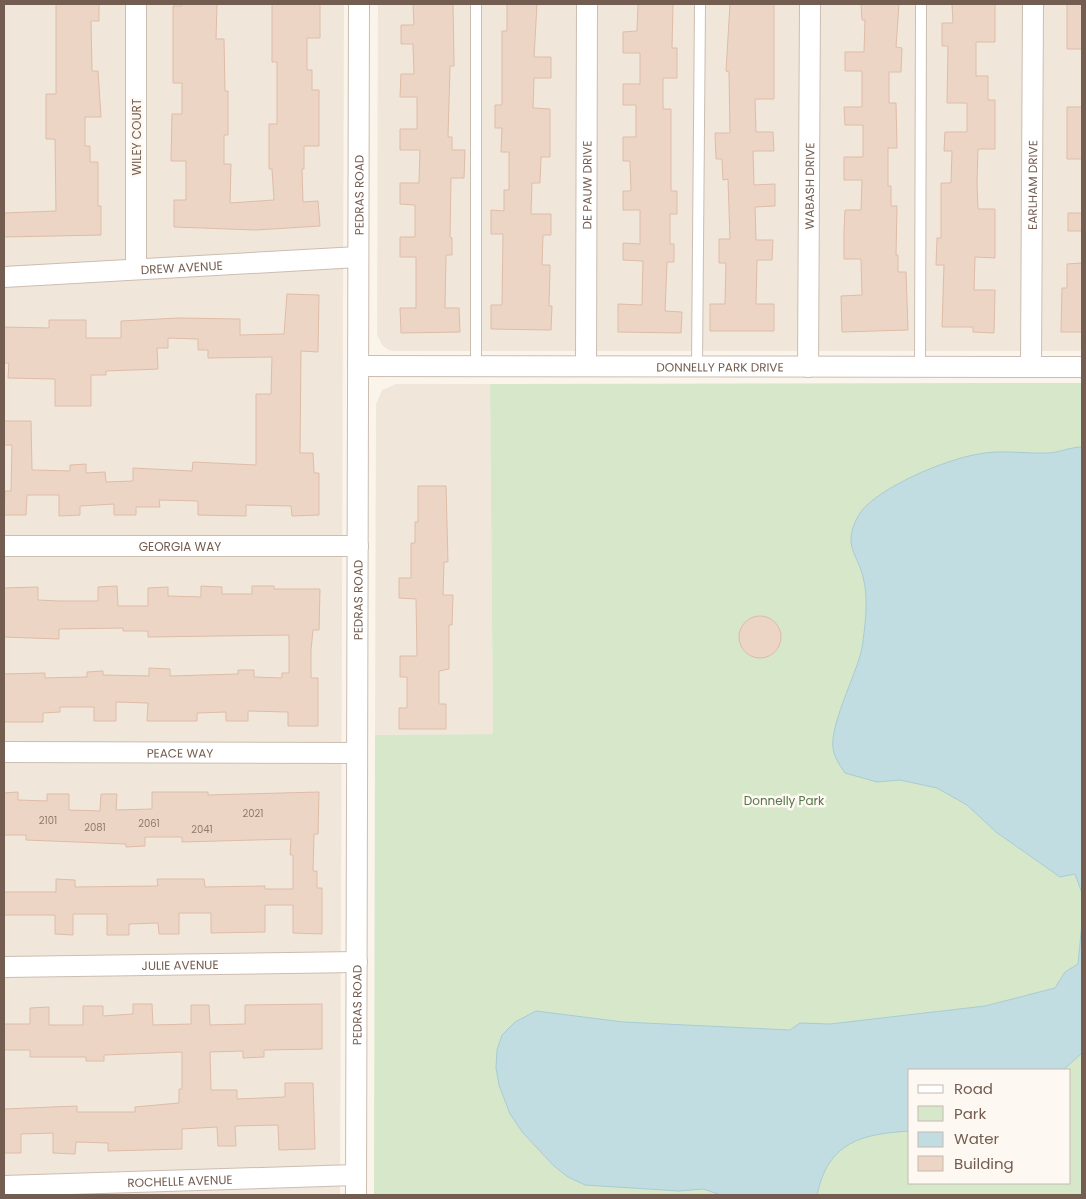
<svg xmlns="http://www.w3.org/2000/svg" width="1086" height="1199" font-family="Poppins,sans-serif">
<rect width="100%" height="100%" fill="#faf4ea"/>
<path fill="#f1e6da" d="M 4,4 L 344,4 L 340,1195 L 4,1195 Z
M 378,4 L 1082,4 L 1082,351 L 393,351 L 387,349 L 382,345 L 377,335 Z
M 396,384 L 490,384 L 493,734 L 375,735 L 376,404 L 382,390 Z"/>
<path fill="#d6e7ca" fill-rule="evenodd" d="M 1082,383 L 1082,1195 L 374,1195 L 375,735 L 493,734 L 490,384 ZM 910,1070 L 1070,1070 L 1070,1183 L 910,1183 Z"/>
<path fill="#c1dde2" stroke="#a8ccd3" d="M 1082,447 L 1082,893 L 1075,874 L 1060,877 L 996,832 L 967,805 L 937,788 L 900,780 L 877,782 L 845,773 C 841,767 836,760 834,753 C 826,731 857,674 862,648 C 865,627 869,598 863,577 C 860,562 850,552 851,537 C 852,527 858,514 865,507 C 889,483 951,457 985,453 C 1006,450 1028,454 1049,453 C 1060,452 1071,447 1082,447 Z
M 1082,923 L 1082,1053 L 1063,1070 L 910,1070 L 910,1131 C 861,1134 828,1142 817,1195 L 721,1195 L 703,1189 L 679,1191 L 585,1185 L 568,1177 L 554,1166 L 523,1133 L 510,1114 L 499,1085 L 496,1068 L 497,1050 L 502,1035 L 515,1022 L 536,1011 L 623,1022 L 790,1030 L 800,1023 L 830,1024 L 985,1006 L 1055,988 L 1065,972 L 1078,964 Z"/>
<path fill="#edd5c5" stroke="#debca7" d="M 56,4 L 99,4 L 99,21 L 91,21 L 92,71 L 98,71 L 101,117 L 85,117 L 85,146 L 90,146 L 90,162 L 98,162 L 98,206 L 101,206 L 101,235 L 4,237 L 4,213 L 56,211 L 55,139 L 46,139 L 46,94 L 56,94 Z
M 182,4 L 217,4 L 216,39 L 224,39 L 225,91 L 228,91 L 228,135 L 224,135 L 224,164 L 231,164 L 230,203 L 274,200 L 272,169 L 269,169 L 269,124 L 277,124 L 277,62 L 272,62 L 272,4 L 320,4 L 320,38 L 307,38 L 307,70 L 312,70 L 312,90 L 319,90 L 319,146 L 304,146 L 304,169 L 302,169 L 303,202 L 318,201 L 320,226 L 256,230 L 174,227 L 174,200 L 186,200 L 186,161 L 171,161 L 172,114 L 182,114 L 182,83 L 173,83 L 173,6 L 182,6 Z
M 413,4 L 453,4 L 454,66 L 450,66 L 448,137 L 452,137 L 452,150 L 465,150 L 464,178 L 451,178 L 450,237 L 452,238 L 452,255 L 446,255 L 445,308 L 459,308 L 460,332 L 401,333 L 400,308 L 416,308 L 416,257 L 400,257 L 400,237 L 415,237 L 415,205 L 400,204 L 400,183 L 419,183 L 420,150 L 400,150 L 400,129 L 417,129 L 417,97 L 400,97 L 401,74 L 414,74 L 413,44 L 401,44 L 401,25 L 414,25 Z
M 507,4 L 537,4 L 534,57 L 551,57 L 551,78 L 534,78 L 533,108 L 550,109 L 550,157 L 541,157 L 540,183 L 532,183 L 531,214 L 551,214 L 551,235 L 543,235 L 542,265 L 550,265 L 549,306 L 552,306 L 551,330 L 491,329 L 491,305 L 502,305 L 503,234 L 491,234 L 491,210 L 504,211 L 504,190 L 509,190 L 509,152 L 501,152 L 502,128 L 495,128 L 495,105 L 502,105 L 502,31 L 507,31 Z
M 638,4 L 673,4 L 672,48 L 677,48 L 677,78 L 663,78 L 663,109 L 671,109 L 671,191 L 677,191 L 677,214 L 670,214 L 670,244 L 674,244 L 674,262 L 667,262 L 665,311 L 682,312 L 681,333 L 618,332 L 618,304 L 642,305 L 643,261 L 623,260 L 623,243 L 640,244 L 640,210 L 623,210 L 623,191 L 631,191 L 630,161 L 623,161 L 623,137 L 636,137 L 636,105 L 623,105 L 623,84 L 640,84 L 640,53 L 623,53 L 623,32 L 637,31 Z
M 730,4 L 774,4 L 774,99 L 755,99 L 756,132 L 773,132 L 774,151 L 753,151 L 754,185 L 775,184 L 775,206 L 755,207 L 756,240 L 773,240 L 772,260 L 757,260 L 756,304 L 774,304 L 774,331 L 710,331 L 710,304 L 725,304 L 726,263 L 719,263 L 719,239 L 730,239 L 728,179 L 723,180 L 722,159 L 716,159 L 715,133 L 730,133 L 729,72 L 726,71 Z
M 861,4 L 899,4 L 896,47 L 902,48 L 901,72 L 889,72 L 889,103 L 896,103 L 897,148 L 888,148 L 888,186 L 891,186 L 891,206 L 897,206 L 896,255 L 898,255 L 898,272 L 906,272 L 908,330 L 842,332 L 841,296 L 862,295 L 861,259 L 844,259 L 844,231 L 845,210 L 861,210 L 862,180 L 844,180 L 844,157 L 863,157 L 863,125 L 845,125 L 844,107 L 862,107 L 862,71 L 845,71 L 845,52 L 864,52 L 865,20 L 862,20 Z
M 952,4 L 995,4 L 995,42 L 976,42 L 976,76 L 988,76 L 988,100 L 995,100 L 995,149 L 978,149 L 977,183 L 978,209 L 995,209 L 995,258 L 975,257 L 974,290 L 995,290 L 994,333 L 973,332 L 973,327 L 942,327 L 944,265 L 936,265 L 937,238 L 941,238 L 941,183 L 951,183 L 952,151 L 944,151 L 945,132 L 967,132 L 967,103 L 947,103 L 948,46 L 942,46 L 942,23 L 953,23 Z
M 1067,4 L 1082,4 L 1082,49 L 1067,49 Z
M 1067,107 L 1082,107 L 1082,159 L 1067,159 Z
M 1068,213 L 1082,213 L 1082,231 L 1068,231 Z
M 1082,263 L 1082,332 L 1061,332 L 1062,288 L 1067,288 L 1067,264 Z
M 287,294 L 319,295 L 318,352 L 301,351 L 300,453 L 313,453 L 314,473 L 319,473 L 319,515 L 292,516 L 291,506 L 246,505 L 246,516 L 198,515 L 198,501 L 159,500 L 160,507 L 136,507 L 136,515 L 114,515 L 114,504 L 80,506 L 80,515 L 59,516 L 59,495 L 27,495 L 26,515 L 4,515 L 5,491 L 11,491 L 12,445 L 4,445 L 4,421 L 31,421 L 32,470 L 70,471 L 70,465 L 86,464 L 86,473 L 105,472 L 106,482 L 133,481 L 133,468 L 192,471 L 193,462 L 256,465 L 256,394 L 271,394 L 272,357 L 208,358 L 208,350 L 198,350 L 198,339 L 168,338 L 168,348 L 157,348 L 158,369 L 106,371 L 106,375 L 91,375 L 91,406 L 55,406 L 55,379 L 8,378 L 9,363 L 4,363 L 4,327 L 49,328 L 49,320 L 86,320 L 86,338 L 121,338 L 121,321 L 178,318 L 240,319 L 240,335 L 284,334 Z
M 418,486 L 446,486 L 448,562 L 444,562 L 443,595 L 453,595 L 452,625 L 449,625 L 449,669 L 439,671 L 439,704 L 446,704 L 446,729 L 399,729 L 399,708 L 407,708 L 407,677 L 400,677 L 400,656 L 417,656 L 416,599 L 399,598 L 399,578 L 411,578 L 411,543 L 415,543 L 415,522 L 418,522 Z
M 117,586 L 118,606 L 148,606 L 148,588 L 168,587 L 168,596 L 201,597 L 201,586 L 222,587 L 222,594 L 252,594 L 252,586 L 274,586 L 274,589 L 320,589 L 319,630 L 313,630 L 311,650 L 311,678 L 318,678 L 318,726 L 288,726 L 288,712 L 248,711 L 248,721 L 226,721 L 226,712 L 197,713 L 197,721 L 147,721 L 148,703 L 116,702 L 116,721 L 94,721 L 94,707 L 60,707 L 60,712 L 43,713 L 43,722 L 4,722 L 4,674 L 45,673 L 45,678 L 87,677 L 87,672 L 103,671 L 103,675 L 149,676 L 149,668 L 170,669 L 170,676 L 238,674 L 238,670 L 254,670 L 254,677 L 282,678 L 282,673 L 289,673 L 289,635 L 148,637 L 148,631 L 123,631 L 123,628 L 59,629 L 59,639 L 4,637 L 4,588 L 38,587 L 38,600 L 59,601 L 98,601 L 98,587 Z
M739 637a21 21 0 1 1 42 0a21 21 0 1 1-42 0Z
M 18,792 L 18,800 L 47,801 L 47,794 L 69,794 L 69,810 L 100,811 L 101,794 L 117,794 L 116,810 L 152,809 L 152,792 L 208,792 L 208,795 L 319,792 L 318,834 L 314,834 L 313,871 L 317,871 L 317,888 L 322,888 L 322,934 L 293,933 L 293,905 L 265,905 L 265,932 L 211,933 L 211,913 L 179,913 L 179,934 L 159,934 L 158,923 L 129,924 L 129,935 L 107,935 L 107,914 L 73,914 L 73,935 L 55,934 L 55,915 L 4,915 L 4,892 L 56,892 L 56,879 L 75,880 L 75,887 L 158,886 L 157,879 L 204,879 L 205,887 L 265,886 L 265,889 L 293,889 L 293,855 L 290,855 L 291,839 L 182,842 L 182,837 L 145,837 L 145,846 L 126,847 L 126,844 L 26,840 L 26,835 L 4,835 L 4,793 Z
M 133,1004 L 152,1004 L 153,1025 L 191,1024 L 191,1005 L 209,1005 L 210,1025 L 245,1024 L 245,1005 L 322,1004 L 322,1049 L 264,1050 L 264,1057 L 243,1058 L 243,1051 L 210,1052 L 211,1090 L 237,1090 L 237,1099 L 285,1097 L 285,1083 L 313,1083 L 315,1149 L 279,1150 L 278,1125 L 235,1126 L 236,1146 L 218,1146 L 217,1127 L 182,1129 L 182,1149 L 108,1151 L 108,1143 L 76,1142 L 75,1154 L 53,1153 L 53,1133 L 21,1134 L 21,1153 L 4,1153 L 4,1109 L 77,1106 L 77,1112 L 135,1112 L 135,1107 L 179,1103 L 179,1089 L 182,1089 L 182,1052 L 104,1055 L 104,1061 L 86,1061 L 86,1057 L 30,1057 L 30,1050 L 4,1050 L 4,1024 L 30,1024 L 30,1008 L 49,1007 L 49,1025 L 83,1025 L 83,1006 L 103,1006 L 103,1016 L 133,1014 Z"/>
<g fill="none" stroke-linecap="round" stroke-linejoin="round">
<defs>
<path id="service" d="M 476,4 L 476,366
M 697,366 L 700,4
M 920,367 L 921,4"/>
<g id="minor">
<path d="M 136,269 L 136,4"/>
<path id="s1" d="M 4,277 L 358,257"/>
<path id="s2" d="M 358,366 L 1082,367"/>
<path id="s3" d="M 586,366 L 587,4"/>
<path id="s4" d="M 1031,366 L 1033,4"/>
<path id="s5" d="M 808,367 L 810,4"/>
<path id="s6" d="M 4,546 L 358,546"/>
<path id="s7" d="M 4,752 L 357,753"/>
<path id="s8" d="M 4,967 L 357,962"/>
<path id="s9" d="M 4,1186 L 356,1175"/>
<path id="s10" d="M 356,1195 L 359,4"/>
</g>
</defs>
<use href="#service" stroke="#ccbdb1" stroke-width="12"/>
<use href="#minor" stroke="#ccbdb1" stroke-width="22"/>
<use href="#service" stroke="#fff" stroke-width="10"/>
<use href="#minor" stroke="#fff" stroke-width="20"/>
</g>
<g text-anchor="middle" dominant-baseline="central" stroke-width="5" stroke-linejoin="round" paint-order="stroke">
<g font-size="10" fill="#927a6d">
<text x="253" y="813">2021</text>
<text x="48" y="820">2101</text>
<text x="149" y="823">2061</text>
<text x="95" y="827">2081</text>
<text x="202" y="829">2041</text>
</g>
<g font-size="12" fill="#735c50" stroke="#fdf8f1">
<text transform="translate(136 137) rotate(-90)">WILEY COURT</text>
<text stroke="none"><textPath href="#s3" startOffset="181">DE PAUW DRIVE</textPath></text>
<text stroke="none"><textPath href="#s5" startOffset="181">WABASH DRIVE</textPath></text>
<text stroke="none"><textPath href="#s4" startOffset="181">EARLHAM DRIVE</textPath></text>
<text stroke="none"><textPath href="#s10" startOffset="1000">PEDRAS ROAD</textPath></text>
<text stroke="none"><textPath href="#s1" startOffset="178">DREW AVENUE</textPath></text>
<text stroke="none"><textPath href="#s2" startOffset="362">DONNELLY PARK DRIVE</textPath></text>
<text stroke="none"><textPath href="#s6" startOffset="176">GEORGIA WAY</textPath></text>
<text stroke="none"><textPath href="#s10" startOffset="595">PEDRAS ROAD</textPath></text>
<text stroke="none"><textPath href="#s7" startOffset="176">PEACE WAY</textPath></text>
<text stroke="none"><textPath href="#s8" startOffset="176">JULIE AVENUE</textPath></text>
<text stroke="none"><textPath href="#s10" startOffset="190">PEDRAS ROAD</textPath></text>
<text stroke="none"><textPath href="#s9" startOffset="176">ROCHELLE AVENUE</textPath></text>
</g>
<g font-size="12" fill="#56774a" stroke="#fdf8f1">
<text x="784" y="800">Donnelly Park</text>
</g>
</g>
<rect width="1086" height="1199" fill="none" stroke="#735c50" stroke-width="10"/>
<rect x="908" y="1069" width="162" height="115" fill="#fdf8f1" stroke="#c6bab1"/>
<rect x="918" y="1085" width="25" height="8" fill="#ffffff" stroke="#c6bab1"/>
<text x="954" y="1094" font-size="15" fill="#735c50">Road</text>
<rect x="918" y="1106" width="25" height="15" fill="#d6e7ca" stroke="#c6bab1"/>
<text x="954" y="1119" font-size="15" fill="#735c50">Park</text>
<rect x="918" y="1132" width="25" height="15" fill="#c1dde2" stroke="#c6bab1"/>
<text x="954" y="1144" font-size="15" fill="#735c50">Water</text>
<rect x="918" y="1156" width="25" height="15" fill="#edd5c5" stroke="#c6bab1"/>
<text x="954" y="1169" font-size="15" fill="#735c50">Building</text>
</svg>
